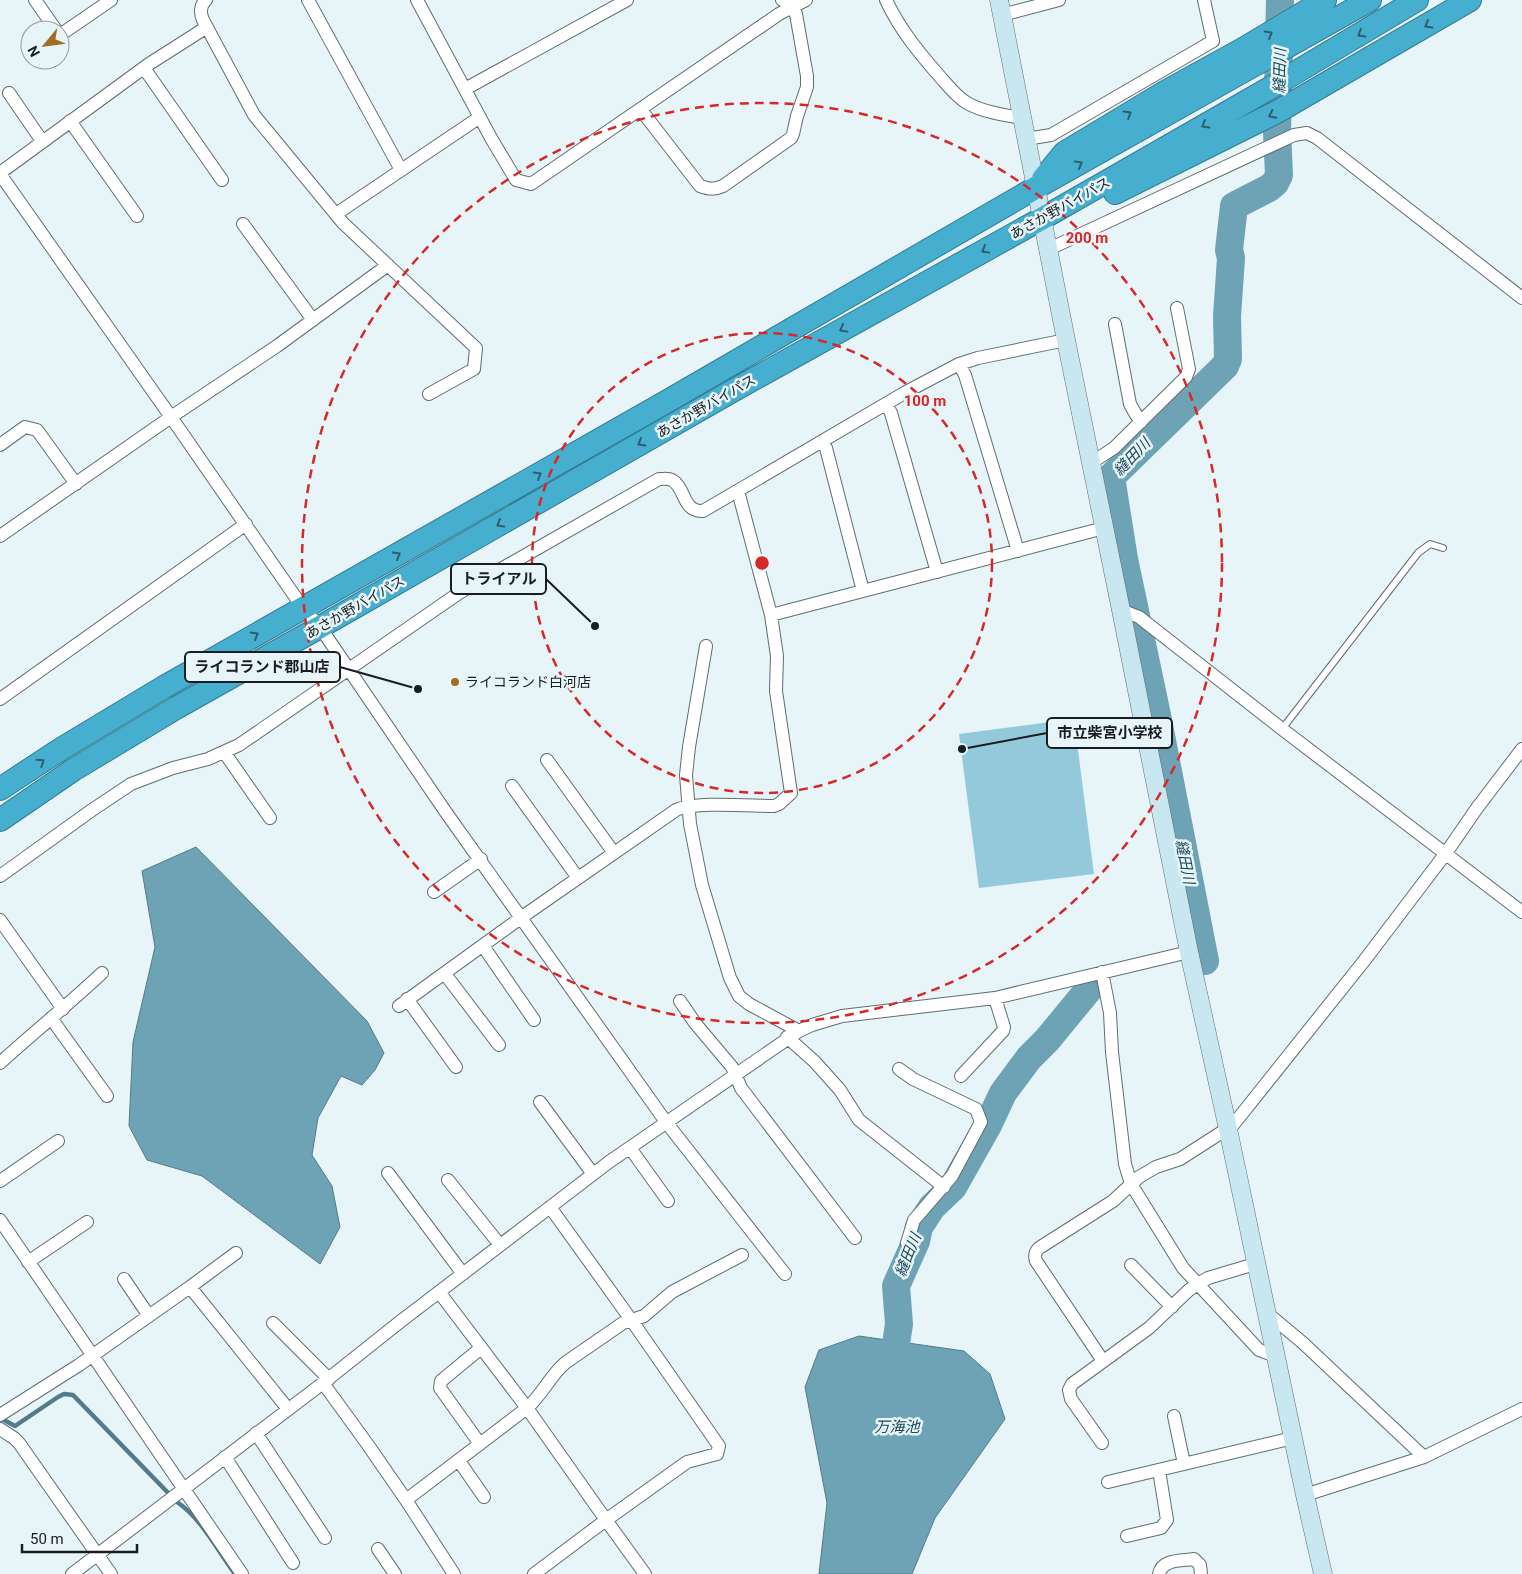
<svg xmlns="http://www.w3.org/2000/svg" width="1522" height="1574" font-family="Roboto,'Noto Sans JP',sans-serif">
<rect width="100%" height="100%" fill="#e7f4f8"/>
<path fill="#94c9dc" d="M 1074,719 L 1094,874 L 979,888 L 959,734 Z"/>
<path fill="#6ea3b5" stroke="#547b88" d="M 196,847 L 367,1021 L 384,1053 L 375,1070 L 362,1085 L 341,1076 L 318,1118 L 312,1155 L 332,1186 L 340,1227 L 320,1264 L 202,1176 L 147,1160 L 129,1126 L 133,1042 L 155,947 L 142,871 Z
M 859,1336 L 964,1351 L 990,1374 L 1005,1419 L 935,1518 L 912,1574 L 819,1574 L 827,1503 L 805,1387 L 819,1350 Z"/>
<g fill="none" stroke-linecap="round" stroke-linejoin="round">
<path stroke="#547b88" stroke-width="4.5" d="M 0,1418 L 15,1426 L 58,1397 L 64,1394 L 73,1395 L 177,1502 C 202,1519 217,1550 235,1574"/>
<path stroke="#6ea3b5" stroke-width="28" d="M 1205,961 L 1157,715 L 1124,559 L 1111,477 L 1225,366 L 1228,359 L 1227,316 L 1231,258 L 1229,250 L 1234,206 L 1269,188 L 1275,183 L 1279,175 L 1277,132 L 1280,0
M 891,1377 L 899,1324 L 896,1286 L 916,1241 L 919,1227 L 932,1207 L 953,1187 L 988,1125 L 1003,1093 L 1029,1058 L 1047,1040 L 1089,989"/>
<defs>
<path id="lane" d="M 1282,729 L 1418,553 L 1430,544 L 1443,548"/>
<path id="street" d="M 35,0 L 56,30
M 206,0 C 200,5 200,13 203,20 L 254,115 L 343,223 L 476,348 L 474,369 L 429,394
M 308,0 L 401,170
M 417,0 L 491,138 L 516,180 L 531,184 L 779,14 L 806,0
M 886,0 C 900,30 920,54 942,79 C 949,87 957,97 967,103 C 983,112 1004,115 1022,118
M 1002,15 L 1059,0
M 60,35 L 111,0
M 144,68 L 222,180
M 465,89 L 627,0
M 9,93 L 42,141
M 641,110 L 700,186 C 709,189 714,190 723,186 L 791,138 L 793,134 L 797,116 L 807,87 L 807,76 L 796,14 L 789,3 L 782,0
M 70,121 L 137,216
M 1026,139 L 1051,135 L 1213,41 L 1204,0
M 0,173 L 149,64 L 207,27
M 0,174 L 171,417 L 303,608 L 320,627 L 445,811 L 666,1122 L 785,1274
M 336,214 L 480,117
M 243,224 L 313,320
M 1049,249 L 1294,135 L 1307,133 L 1317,138 L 1522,298
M 1115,324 L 1130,404 L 1135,413 L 1141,422
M 959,364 L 965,375 L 1018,551
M 886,404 L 891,413 L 937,572
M 821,442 L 826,448 L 863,591
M 0,445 L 25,427 L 37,430 L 76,484
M 1091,463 L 1114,448 L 1186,377 L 1189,369 L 1177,308
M 0,536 L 171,417 L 277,346 L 388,265
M 1121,610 L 1139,617 L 1282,729 L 1522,912
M 771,615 L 1104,528
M 706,646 L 689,747 L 686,775 L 690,824 L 702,885 L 730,978 L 739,996 L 749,1004 L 799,1031
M 0,699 L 246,524
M 224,752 L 270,818
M 547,760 L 614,853
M 512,786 L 578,878
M 0,876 L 92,810 L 131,784 L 173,768 L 208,759 L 239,745 L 459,593 L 659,479 C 664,479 668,478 672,480 C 686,488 682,512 703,511 L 906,392 L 959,364 L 978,358 L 1066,340
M 434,892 L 481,859
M 0,920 L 63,1009
M 483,946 L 534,1020
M 1102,972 L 1110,1013 L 1112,1052 L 1125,1164 L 1131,1184 L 1183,1268 L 1259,1350 L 1275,1356
M 445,974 L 499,1045
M 407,999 L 456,1067
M 680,1001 L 695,1023 L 732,1067 L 741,1088 L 855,1238
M 399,1006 L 522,917 L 676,810 C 694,801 752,806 774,806 L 779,804 L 791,793 L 776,691 L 777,656 L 771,615 L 738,491
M 51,1018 L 107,1096
M 787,1037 L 815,1062 L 840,1090 L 859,1120 L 944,1187
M 0,1063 C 34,1032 69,1004 102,973
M 899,1069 L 913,1079 L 976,1109 L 981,1122 L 952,1176 L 914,1220 L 907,1243
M 961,1076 L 1003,1031 L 1004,1027 L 995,998
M 540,1102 L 593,1174
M 630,1148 L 668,1201
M 388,1173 L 463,1274
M 448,1180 L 500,1245
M 0,1181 L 58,1141
M 550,1207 L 632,1321 L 719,1446 L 717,1454 L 687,1462 L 606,1520 L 645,1574
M 0,1220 L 242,1574
M 28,1262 L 87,1222
M 1131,1265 L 1172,1307
M 124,1279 L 149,1316
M 190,1287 L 288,1409
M 439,1292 L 527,1408 L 606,1520 L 534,1574
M 1266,1314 L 1272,1317 L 1303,1343 L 1424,1457
M 273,1323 L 329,1379
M 1103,1361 L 1036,1261 C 1034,1255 1035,1252 1039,1248 L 1113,1201 L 1139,1177 L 1156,1167 L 1180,1159 L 1233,1125 L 1364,961 L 1446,853 L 1477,808 L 1522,749
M 323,1383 L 368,1445 L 406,1500 L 527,1408 C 542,1395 550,1376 565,1363 L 623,1323 L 644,1316 L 672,1292 L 742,1255
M 0,1415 L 79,1365 L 190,1287 L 236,1253
M 1174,1416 L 1184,1464
M 0,1429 L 14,1438 L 19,1443 L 111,1574
M 256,1433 L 325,1538
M 1102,1443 L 1071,1399 L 1069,1390 L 1072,1384 L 1149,1328 L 1189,1290 L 1198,1284 L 1208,1278 L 1255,1264
M 480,1444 L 440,1388 L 441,1381 L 481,1348
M 225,1457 L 293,1563
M 459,1461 L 484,1497
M 1108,1482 L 1293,1438
M 1305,1495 L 1424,1457 L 1522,1409
M 406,1500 L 454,1574
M 1127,1536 L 1161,1528 L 1167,1520 L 1159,1470
M 378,1549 L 395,1574
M 72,1574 L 323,1383 L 401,1321 L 609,1162 L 799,1031 L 812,1025 L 842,1016 L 995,998 L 1189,952
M 1159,1574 C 1162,1559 1181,1561 1194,1559 L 1200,1565 L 1201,1574"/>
<path id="secondary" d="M 999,0 L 1066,340 L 1121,610 L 1189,952 L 1228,1129 L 1305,1495 L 1323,1574"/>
<path id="highway" d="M 1043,179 L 1064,153 L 1165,92 L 1243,49 L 1325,0
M 1115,193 L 1277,112 L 1470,0
M 0,789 L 61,749 L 164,687 L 666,402 L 1037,187 L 1370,0
M 0,820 L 73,770 L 176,708 L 320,627 L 734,390 L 1043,218 L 1263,92 L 1417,0"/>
</defs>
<use href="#lane" stroke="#616c70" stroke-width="8"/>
<use href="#street" stroke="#616c70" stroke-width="14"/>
<use href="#secondary" stroke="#616c70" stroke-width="19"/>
<use href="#highway" stroke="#367b91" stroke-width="24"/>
<use href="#lane" stroke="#fff" stroke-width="6"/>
<use href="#street" stroke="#fff" stroke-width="12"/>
<use href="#secondary" stroke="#c8e7f1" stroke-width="18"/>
<use href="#highway" stroke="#46aecf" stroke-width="22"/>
</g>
<defs><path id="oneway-chevron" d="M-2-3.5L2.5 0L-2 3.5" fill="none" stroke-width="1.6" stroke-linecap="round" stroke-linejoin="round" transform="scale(1.25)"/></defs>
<g stroke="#2d5e6e">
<use href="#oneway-chevron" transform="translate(1428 25) rotate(150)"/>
<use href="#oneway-chevron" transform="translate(1269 34) rotate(-31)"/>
<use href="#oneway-chevron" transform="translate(1361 34) rotate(149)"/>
<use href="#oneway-chevron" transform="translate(1128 114) rotate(-31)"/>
<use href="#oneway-chevron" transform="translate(1272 115) rotate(153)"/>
<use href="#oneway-chevron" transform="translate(1205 125) rotate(150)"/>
<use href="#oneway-chevron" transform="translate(1079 164) rotate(-29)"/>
<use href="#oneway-chevron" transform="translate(985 250) rotate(151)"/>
<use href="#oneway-chevron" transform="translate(843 329) rotate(151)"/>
<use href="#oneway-chevron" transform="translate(641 443) rotate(150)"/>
<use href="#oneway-chevron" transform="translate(538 475) rotate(-30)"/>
<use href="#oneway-chevron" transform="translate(500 524) rotate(150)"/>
<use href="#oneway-chevron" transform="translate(397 555) rotate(-30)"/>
<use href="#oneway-chevron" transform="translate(255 635) rotate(-30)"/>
<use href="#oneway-chevron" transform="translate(41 762) rotate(-34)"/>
</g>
<g fill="none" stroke="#d62828" stroke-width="2.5" stroke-dasharray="9 6">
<circle cx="762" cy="563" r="230"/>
<circle cx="762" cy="563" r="460"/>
</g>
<circle fill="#a16e24" stroke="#e7f4f8" stroke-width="2" cx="455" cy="682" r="5"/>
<g text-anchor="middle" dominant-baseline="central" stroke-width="5" stroke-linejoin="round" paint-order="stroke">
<g font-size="14" fill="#191d1f" stroke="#e7f4f8">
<text transform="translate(1060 208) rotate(-29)">あさか野バイパス</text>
<text transform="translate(706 406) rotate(-30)">あさか野バイパス</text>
<text transform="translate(355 607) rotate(-30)">あさか野バイパス</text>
</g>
<g font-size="14" fill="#191d1f" stroke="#e7f4f8" text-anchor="start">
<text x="465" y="682">ライコランド白河店</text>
</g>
<g font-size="15" font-style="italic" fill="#194756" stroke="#e7f4f8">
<text transform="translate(1280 71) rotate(-89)">縫田川</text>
<text transform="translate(1132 457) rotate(-46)">縫田川</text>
<text transform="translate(1185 862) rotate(79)">縫田川</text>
<text transform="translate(908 1255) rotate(-68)">縫田川</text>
<text x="897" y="1427">万海池</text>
</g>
</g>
<circle cx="762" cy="563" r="8" fill="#d62828" stroke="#e7f4f8" stroke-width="2.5"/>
<g font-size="15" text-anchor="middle" font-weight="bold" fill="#d62828" stroke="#e7f4f8" stroke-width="5" stroke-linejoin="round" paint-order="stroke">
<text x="1087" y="243">200 m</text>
<text x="925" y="406">100 m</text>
</g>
<path fill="none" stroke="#191d1f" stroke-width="2" d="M595 626L546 579M418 689L340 667M962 749L1047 733"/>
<g fill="#191d1f" stroke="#e7f4f8" stroke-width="2">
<circle cx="595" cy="626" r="5"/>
<circle cx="418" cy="689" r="5"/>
<circle cx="962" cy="749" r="5"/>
</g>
<g fill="#e7f4f8" stroke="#191d1f" stroke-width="2">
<rect x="451" y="564" width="95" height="30" rx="5"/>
<rect x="185" y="652" width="155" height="30" rx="5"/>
<rect x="1047" y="718" width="125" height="30" rx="5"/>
</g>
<g font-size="15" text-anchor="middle" font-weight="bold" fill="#191d1f">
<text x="499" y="584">トライアル</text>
<text x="262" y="672">ライコランド郡山店</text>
<text x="1110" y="738">市立柴宮小学校</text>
</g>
<g transform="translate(45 45) rotate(241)"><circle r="24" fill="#e7f4f8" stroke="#959ea1"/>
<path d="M0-4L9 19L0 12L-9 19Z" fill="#a16e24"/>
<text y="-8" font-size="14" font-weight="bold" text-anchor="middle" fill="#191d1f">N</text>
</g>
<path d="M22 1544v8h115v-8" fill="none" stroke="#191d1f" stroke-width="2.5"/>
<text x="30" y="1544" font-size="15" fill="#191d1f" stroke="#e7f4f8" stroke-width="4" paint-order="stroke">50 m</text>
</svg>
